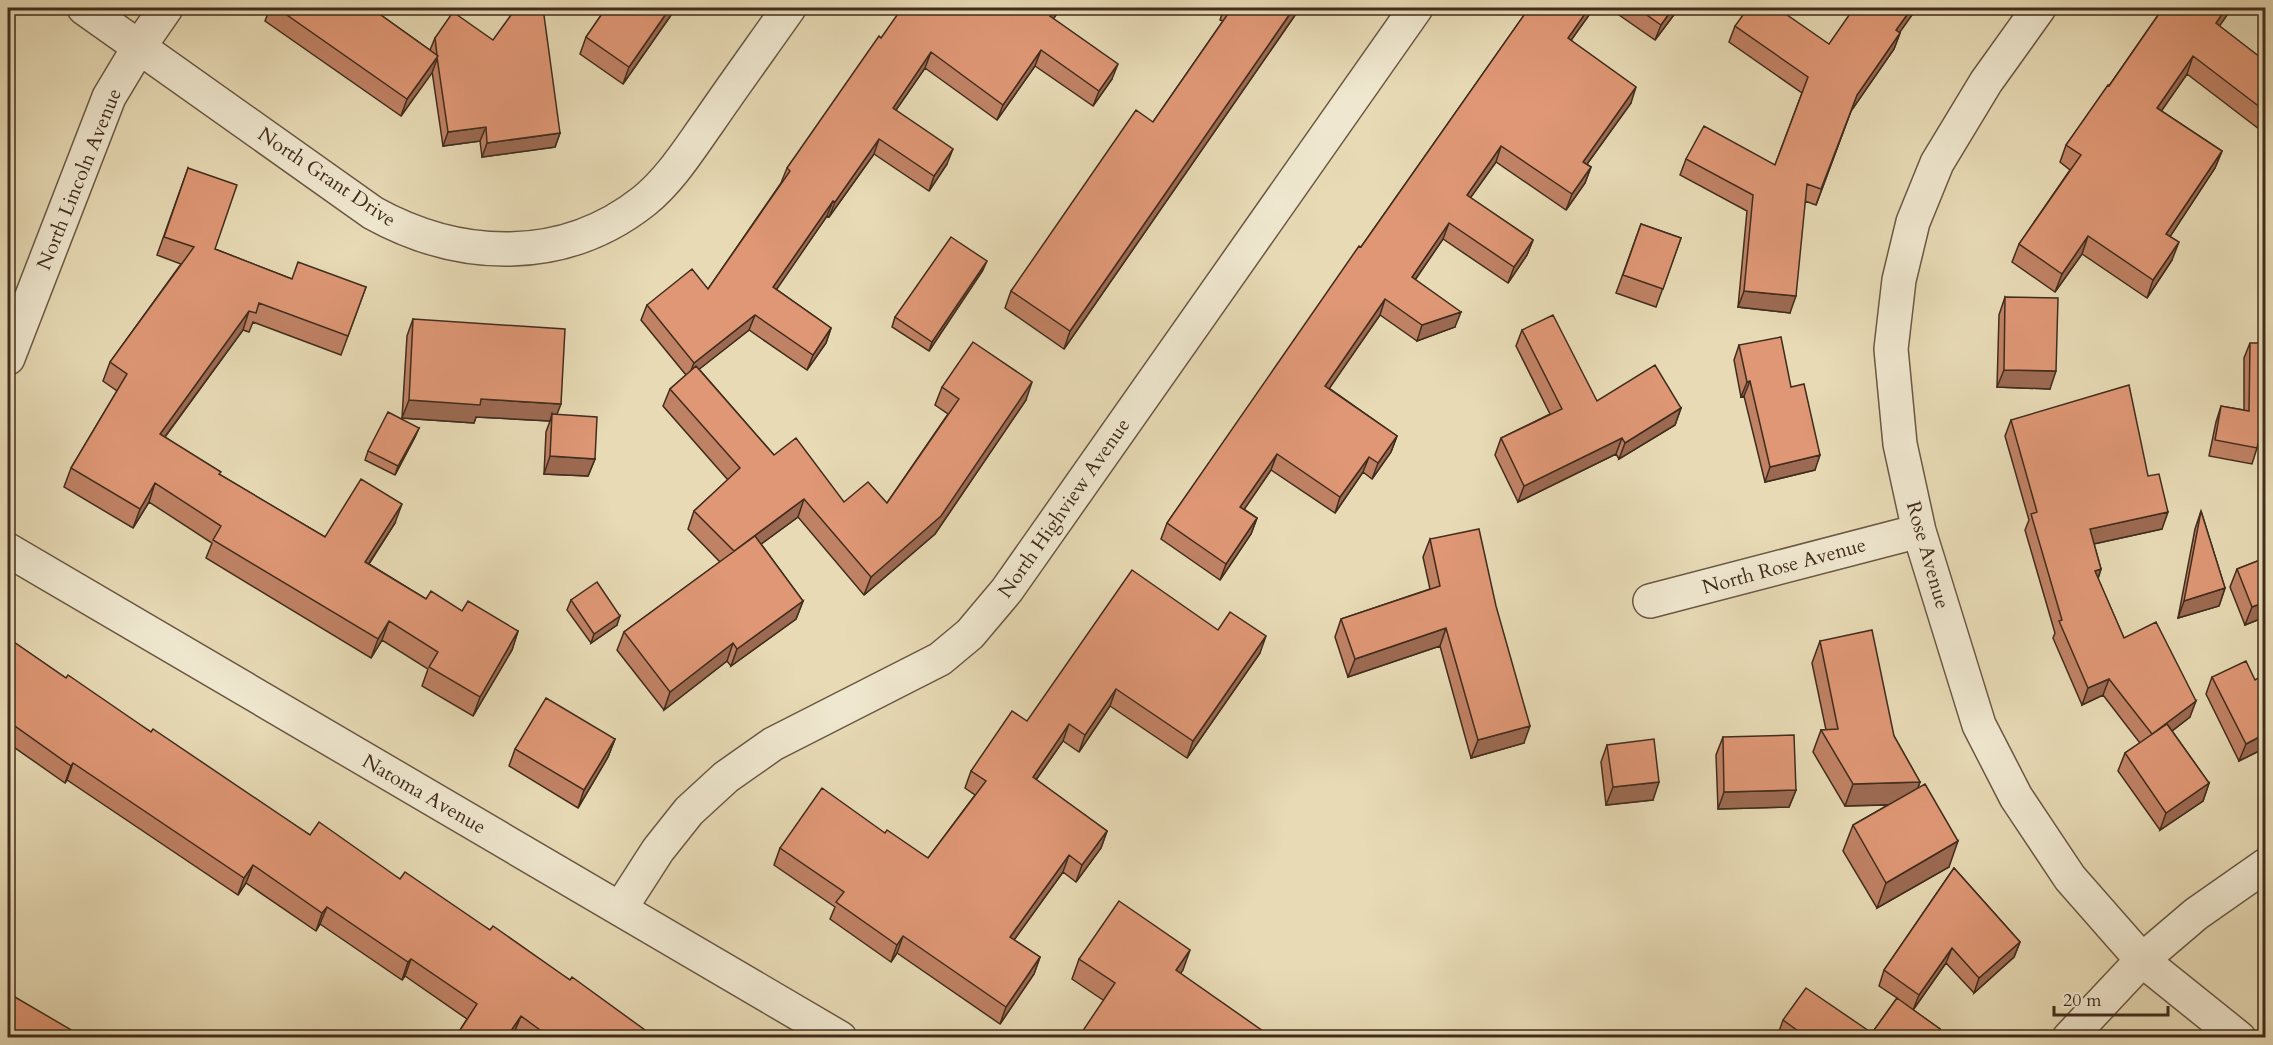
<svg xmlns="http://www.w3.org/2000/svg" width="2273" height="1045" font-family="Cardo,serif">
<rect width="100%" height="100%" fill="#e7dab5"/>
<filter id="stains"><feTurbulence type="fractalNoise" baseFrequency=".00333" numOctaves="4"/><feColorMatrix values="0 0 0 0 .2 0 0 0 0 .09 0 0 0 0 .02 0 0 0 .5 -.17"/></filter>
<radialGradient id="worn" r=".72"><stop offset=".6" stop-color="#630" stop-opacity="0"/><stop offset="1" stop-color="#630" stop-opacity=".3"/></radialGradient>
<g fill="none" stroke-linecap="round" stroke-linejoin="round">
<defs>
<path id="minor" d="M 84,8 L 373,213 C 460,261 563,265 644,201 C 671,179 690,148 710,120 C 736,82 763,45 789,8
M 2039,8 L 1986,82 L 1937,163 L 1913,222 L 1899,280 L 1891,349 L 1900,444 L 1919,531 L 1979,725 L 2016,797 L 2070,878 L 2142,960 L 2239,1038
M 8,358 L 109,97 L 139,47 L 166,8
M 8,550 L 840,1038
M 1650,601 L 1919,531
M 620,909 L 658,850 L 689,811 L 726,777 L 773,744 L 940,659 L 970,634 L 1007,590 L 1416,8
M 2069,1038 L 2142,960 L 2196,914 L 2266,865"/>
</defs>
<use href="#minor" stroke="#6a5843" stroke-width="36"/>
<use href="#minor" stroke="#efe7cf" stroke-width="33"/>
</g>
<path fill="#c08265" stroke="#412c1d" stroke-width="1.5" d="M 270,8 L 371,8 L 430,50 L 435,38 L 560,133 L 555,147 L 482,157 L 480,141 L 443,146 L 432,71 L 401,116 L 265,21 Z
M 606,8 L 676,8 L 623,84 L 580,54 L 586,37 Z
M 1061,8 L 1053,19 L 1112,79 L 1093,106 L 1035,66 L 997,120 L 925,68 L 896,110 L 947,164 L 929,191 L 874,154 L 829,217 L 827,216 L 776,289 L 831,328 L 826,343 L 807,370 L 749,330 L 699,369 L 774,455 L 844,502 L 887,503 L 948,414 L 935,405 L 942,387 L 1026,400 L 935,534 L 864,595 L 798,517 L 761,544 L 803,601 L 796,619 L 731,666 L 727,661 L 664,710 L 617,650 L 624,632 L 720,562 L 688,529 L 694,511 L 728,480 L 663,406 L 670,389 L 686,375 L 641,320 L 647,305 L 708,289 L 781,183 L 787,168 L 881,38 Z
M 1224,8 L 1300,8 L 1064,349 L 1005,308 L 1011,291 L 1153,122 L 1223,21 L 1220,20 Z
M 1529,8 L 1594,8 L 1571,40 L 1631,103 L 1587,164 L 1591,167 L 1585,183 L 1566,210 L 1496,162 L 1470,198 L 1533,240 L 1527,255 L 1508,283 L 1443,239 L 1415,280 L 1455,327 L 1417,341 L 1380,315 L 1329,388 L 1397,436 L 1391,452 L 1372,479 L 1363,472 L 1335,513 L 1271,470 L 1244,509 L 1257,518 L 1251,534 L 1220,580 L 1161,539 L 1167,523 Z
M 1609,8 L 1679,8 L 1655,40 Z
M 2163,8 L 2232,8 L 2219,26 L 2265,61 L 2265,121 L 2259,129 L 2187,74 L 2161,111 L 2222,151 L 2215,168 L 2170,236 L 2172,260 L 2147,298 L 2082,254 L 2055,292 L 2012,262 L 2019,244 L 2070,170 L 2060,162 L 2066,145 L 2109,86 Z
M 1735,26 L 1829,44 L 1900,33 L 1894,49 L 1851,111 L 1816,205 L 1805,201 L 1790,313 L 1738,307 L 1747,211 L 1680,175 L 1686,159 L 1775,165 L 1802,93 L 1729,42 Z
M 188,168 L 215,249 L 292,279 L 366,287 L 341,355 L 253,322 L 249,332 L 243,330 L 165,437 L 220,475 L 325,537 L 395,523 L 369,564 L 426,599 L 518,631 L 512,650 L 473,716 L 422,686 L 428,669 L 382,640 L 371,658 L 206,558 L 212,543 L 149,502 L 133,528 L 64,487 L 71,468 L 117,391 L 103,381 L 110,362 L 181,264 L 157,255 Z
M 1641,224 L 1681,238 L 1656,307 L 1616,293 Z
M 983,270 L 929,351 L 892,327 L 895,317 Z
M 2005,297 L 2050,389 L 1997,387 L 1999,315 Z
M 413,319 L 557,415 L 595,459 L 588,476 L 544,474 L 546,432 L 550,421 L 476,417 L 474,423 L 402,418 L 407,336 Z
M 1522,330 L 1597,401 L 1681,408 L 1675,425 L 1619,459 L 1616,454 L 1518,502 L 1495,455 L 1501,438 L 1550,414 L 1516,346 Z
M 2250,343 L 2260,431 L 2257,448 L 2252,464 L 2209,456 L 2216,422 L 2221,406 L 2244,410 L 2244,358 Z
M 1739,345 L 1791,387 L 1815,470 L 1765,482 L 1744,396 L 1741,397 L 1734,360 Z
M 2011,420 L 2148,476 L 2162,529 L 2094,544 L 2101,569 L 2098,579 L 2124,638 L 2190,717 L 2172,731 L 2209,783 L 2203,801 L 2160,830 L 2118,771 L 2125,753 L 2140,743 L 2103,695 L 2082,705 L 2053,638 L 2055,633 L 2025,530 L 2029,520 L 2005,436 Z
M 419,428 L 415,437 L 395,475 L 365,460 L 368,451 Z
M 2201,511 L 2225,588 L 2219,606 L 2178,618 L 2195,529 Z
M 1430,539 L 1524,743 L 1471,758 L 1440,646 L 1348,677 L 1335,637 L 1341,619 L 1430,589 L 1423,557 Z
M 2265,558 L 2265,617 L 2245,625 L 2230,587 L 2237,569 Z
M 571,600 L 617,625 L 591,643 L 567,610 Z
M 1218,630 L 1260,653 L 1187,758 L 1110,706 L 1079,752 L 1063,741 L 1036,780 L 1107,831 L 1101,848 L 1076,882 L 1063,872 L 1014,940 L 1040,957 L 1034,974 L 1000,1024 L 897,953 L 891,962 L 830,919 L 835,907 L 774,865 L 780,848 L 885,833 L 928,858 L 975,795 L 965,788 L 971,771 L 1027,721 Z
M 8,638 L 66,678 L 151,732 L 310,835 L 400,879 L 490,930 L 570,980 L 656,1038 L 520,1038 L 514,1033 L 512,1038 L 455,1038 L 467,1019 L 405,976 L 402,980 L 320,924 L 316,931 L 246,883 L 238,895 L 67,780 L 65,783 L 8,743 Z
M 1820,641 L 1894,736 L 1920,782 L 1918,787 L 1949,867 L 1877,908 L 1843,851 L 1853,825 L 1888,805 L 1845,806 L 1813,752 L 1821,730 L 1826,730 L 1812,663 Z
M 2212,677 L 2255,680 L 2265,748 L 2239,761 L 2206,694 Z
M 1723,737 L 1796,790 L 1789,807 L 1718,809 L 1716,755 Z
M 615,739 L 608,757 L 578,808 L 509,766 L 515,749 Z
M 1607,745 L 1653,800 L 1606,805 L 1601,762 Z
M 1954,868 L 2020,942 L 2014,957 L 1974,993 L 1946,963 L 1913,1010 L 1940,1029 L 1937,1038 L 1779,1038 L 1777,1037 L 1783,1020 L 1872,1033 L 1897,998 L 1879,986 L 1884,970 Z
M 1079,959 L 1183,970 L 1103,1000 L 1072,979 Z"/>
<path fill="#9c6a52" stroke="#412c1d" stroke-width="1.5" d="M 670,8 L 676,8 L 623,84 L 629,67 Z
M 1056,8 L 1061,8 L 1044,32 L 1050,16 Z
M 1294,8 L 1300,8 L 1064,349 L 1070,331 Z
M 1589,8 L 1594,8 L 1562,53 L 1568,38 Z
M 1673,8 L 1679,8 L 1655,40 L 1661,25 Z
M 1912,8 L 1917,8 L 1890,46 L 1896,30 Z
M 2226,8 L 2232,8 L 2209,41 L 2216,23 Z
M 1900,33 L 1894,49 L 1851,111 L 1816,205 L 1857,95 Z
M 1041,50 L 1035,66 L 997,120 L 1003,105 Z
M 931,52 L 925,68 L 887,123 L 893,108 Z
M 438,56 L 432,73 L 401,116 L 407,99 Z
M 2193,56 L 2187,74 L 2151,126 L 2157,108 Z
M 1118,64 L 1112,79 L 1093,106 L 1099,91 Z
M 1636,87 L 1631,103 L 1577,178 L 1583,162 Z
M 2265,112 L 2265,121 L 2259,129 Z
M 486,127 L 480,141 L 443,146 L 448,132 Z
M 560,133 L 555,147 L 482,157 L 487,143 Z
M 879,139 L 874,154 L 829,217 L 835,202 Z
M 1501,146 L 1496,162 L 1461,211 L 1467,195 Z
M 953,149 L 947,164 L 929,191 L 934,176 Z
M 2222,151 L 2215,168 L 2160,252 L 2166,234 Z
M 1591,167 L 1585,183 L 1566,210 L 1572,194 Z
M 833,201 L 827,216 L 768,302 L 773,287 Z
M 1449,223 L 1443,239 L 1406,293 L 1412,277 Z
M 2088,236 L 2082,254 L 2055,292 L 2062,274 Z
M 1533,240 L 1527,255 L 1508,283 L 1514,267 Z
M 2179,242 L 2172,260 L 2147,298 L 2153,280 Z
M 987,261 L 983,270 L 929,351 L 932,342 Z
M 1744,291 L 1796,296 L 1790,313 L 1738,307 Z
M 1385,299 L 1380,315 L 1320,402 L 1325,386 Z
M 249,311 L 243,330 L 153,453 L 160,434 Z
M 1461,312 L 1455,327 L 1417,341 L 1422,325 Z
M 755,315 L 749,330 L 688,378 L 694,363 Z
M 831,328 L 826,343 L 807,370 L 813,355 Z
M 2004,370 L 2056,371 L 2050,389 L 1997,387 Z
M 1750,381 L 1744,396 L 1741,397 L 1747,382 Z
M 1032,382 L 1026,400 L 935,534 L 864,595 L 871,577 Z
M 481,399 L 561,404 L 554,422 L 552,414 L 550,421 L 476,417 L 474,423 L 402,418 L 409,400 Z
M 1681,408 L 1675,425 L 1619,459 L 1625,443 Z
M 2264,416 L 2265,416 L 2265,431 L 2258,431 Z
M 419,428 L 415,437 L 395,475 L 398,466 Z
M 1397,436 L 1391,452 L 1372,479 L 1378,463 Z
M 1622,438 L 1616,454 L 1518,502 L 1524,486 Z
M 1277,454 L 1271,470 L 1235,523 L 1240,507 Z
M 1820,455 L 1815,470 L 1765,482 L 1770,467 Z
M 550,456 L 595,459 L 588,476 L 544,474 Z
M 1369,457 L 1363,472 L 1335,513 L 1340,497 Z
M 155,483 L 149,502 L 133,528 L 140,509 Z
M 804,499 L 798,517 L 727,569 L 734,551 Z
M 402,504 L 395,523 L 358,580 L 365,562 Z
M 2168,512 L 2162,529 L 2084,546 L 2090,529 Z
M 1257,518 L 1251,534 L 1220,580 L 1226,564 Z
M 2101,569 L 2095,586 L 2095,571 Z
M 2225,588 L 2219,606 L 2178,618 L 2184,601 Z
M 803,601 L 796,619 L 731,666 L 737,649 Z
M 2265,602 L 2265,617 L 2245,625 L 2252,607 Z
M 620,616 L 617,625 L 591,643 L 594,634 Z
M 389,621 L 382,640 L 371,658 L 378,639 Z
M 1446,628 L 1440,646 L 1348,677 L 1355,659 Z
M 518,631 L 512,650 L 473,716 L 480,697 Z
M 1266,636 L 1260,653 L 1187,758 L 1193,741 Z
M 733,643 L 727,661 L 664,710 L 670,692 Z
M 2109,679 L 2103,695 L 2082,705 L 2088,688 Z
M 1116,689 L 1110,706 L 1079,752 L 1085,735 Z
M 2196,701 L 2190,717 L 2146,751 L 2152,734 Z
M 1069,724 L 1063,741 L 1026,794 L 1033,777 Z
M 1530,726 L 1524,743 L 1471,758 L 1478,740 Z
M 2265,734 L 2265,748 L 2239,761 L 2246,744 Z
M 615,739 L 608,757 L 578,808 L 584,790 Z
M 73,763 L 67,780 L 65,783 L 71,766 Z
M 1659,782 L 1653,800 L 1606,805 L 1613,787 Z
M 1920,782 L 1912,804 L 1845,806 L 1853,784 Z
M 2209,783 L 2203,801 L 2160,830 L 2166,813 Z
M 1796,790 L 1789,807 L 1718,809 L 1724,792 Z
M 1107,831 L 1101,848 L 1076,882 L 1082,865 Z
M 1958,841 L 1949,867 L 1877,908 L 1886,883 Z
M 1069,855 L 1063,872 L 1004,954 L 1010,937 Z
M 253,865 L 246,883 L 238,895 L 244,878 Z
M 327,907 L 320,924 L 316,931 L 322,913 Z
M 903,936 L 897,953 L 891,962 L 897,945 Z
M 2020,942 L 2014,957 L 1974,993 L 1979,978 Z
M 1952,948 L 1946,963 L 1913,1010 L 1919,995 Z
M 1190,950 L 1183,970 L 1169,990 L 1176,970 Z
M 1040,957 L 1034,974 L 1000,1024 L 1006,1007 Z
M 411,959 L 405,976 L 402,980 L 408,962 Z
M 521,1016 L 514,1033 L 512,1038 L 506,1038 Z"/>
<path fill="#df9775" stroke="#412c1d" stroke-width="1.5" d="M 277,8 L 371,8 L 438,56 L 407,99 Z
M 516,8 L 543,8 L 560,133 L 487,143 L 486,127 L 448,132 L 437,57 L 438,56 L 437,55 L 435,38 L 453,12 L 493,40 Z
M 606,8 L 670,8 L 629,67 L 586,37 Z
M 902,8 L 1056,8 L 1050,16 L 1118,64 L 1099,91 L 1041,50 L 1003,105 L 931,52 L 893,108 L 953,149 L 934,176 L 879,139 L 835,202 L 833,201 L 773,287 L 831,328 L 813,355 L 755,315 L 694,363 L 647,305 L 692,269 L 708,289 L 790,171 L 787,168 L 879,36 L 881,38 Z
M 1232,8 L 1294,8 L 1070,331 L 1011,291 L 1136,110 L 1153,122 Z
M 1529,8 L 1589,8 L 1568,38 L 1636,87 L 1583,162 L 1591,167 L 1572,194 L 1501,146 L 1467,195 L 1533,240 L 1514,267 L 1449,223 L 1412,277 L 1461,312 L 1422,325 L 1385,299 L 1325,386 L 1397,436 L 1378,463 L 1369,457 L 1340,497 L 1277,454 L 1240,507 L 1257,518 L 1226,564 L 1167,523 L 1359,246 L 1361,247 Z
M 1637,8 L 1673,8 L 1661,25 Z
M 1748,8 L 1777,8 L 1829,44 L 1854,8 L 1912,8 L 1896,30 L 1900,33 L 1857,95 L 1821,189 L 1807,184 L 1796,296 L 1744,291 L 1753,195 L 1686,159 L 1704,126 L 1775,165 L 1808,77 L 1735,26 Z
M 2163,8 L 2226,8 L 2216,23 L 2265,61 L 2265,111 L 2193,56 L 2157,108 L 2222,151 L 2166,234 L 2179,242 L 2153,280 L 2088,236 L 2062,274 L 2019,244 L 2081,155 L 2066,145 L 2108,85 L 2109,86 Z
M 188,168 L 237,185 L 215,249 L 292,279 L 298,262 L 366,287 L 348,336 L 259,303 L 256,313 L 249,311 L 160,434 L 221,472 L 219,474 L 325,537 L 361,479 L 402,504 L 365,562 L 426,599 L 431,591 L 462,611 L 468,601 L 518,631 L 480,697 L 429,667 L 438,652 L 389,621 L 378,639 L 213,540 L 221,526 L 155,483 L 140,509 L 71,468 L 127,374 L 110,362 L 194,247 L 164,237 Z
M 1641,224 L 1681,238 L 1663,289 L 1623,275 Z
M 951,237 L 987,261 L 932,342 L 895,317 Z
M 2005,297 L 2058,298 L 2056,371 L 2004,370 Z
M 1553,315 L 1597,401 L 1655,365 L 1681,408 L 1625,443 L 1622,438 L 1524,486 L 1501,438 L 1562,409 L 1522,330 Z
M 413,319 L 565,329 L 561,404 L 481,399 L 480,405 L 409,400 Z
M 1781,337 L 1791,387 L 1804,384 L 1820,455 L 1770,467 L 1750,381 L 1747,382 L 1739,345 Z
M 973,342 L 1032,382 L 941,516 L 871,577 L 804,499 L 734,551 L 694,511 L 740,468 L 670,389 L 696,366 L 774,455 L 796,438 L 844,502 L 868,482 L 887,503 L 959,399 L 942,387 Z
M 2250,343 L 2265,343 L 2265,416 L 2264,416 L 2257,448 L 2215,440 L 2221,406 L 2249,411 Z
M 2129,385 L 2148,476 L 2159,474 L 2168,512 L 2090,529 L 2101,569 L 2095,571 L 2124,638 L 2156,622 L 2196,701 L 2152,734 L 2109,679 L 2088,688 L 2059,621 L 2062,620 L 2031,514 L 2037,512 L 2011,420 Z
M 388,412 L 419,428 L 398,466 L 368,451 Z
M 552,414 L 597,417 L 595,459 L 550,456 Z
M 2201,511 L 2225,588 L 2184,601 Z
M 1479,529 L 1496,606 L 1530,726 L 1478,740 L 1446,628 L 1355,659 L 1341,619 L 1440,586 L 1430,539 Z
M 755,536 L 803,601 L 737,649 L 733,643 L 670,692 L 624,632 Z
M 2265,558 L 2265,602 L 2252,607 L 2237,569 Z
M 1132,570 L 1218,630 L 1230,612 L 1266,636 L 1193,741 L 1116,689 L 1085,735 L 1069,724 L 1033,777 L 1107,831 L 1082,865 L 1069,855 L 1010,937 L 1040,957 L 1006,1007 L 903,936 L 897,945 L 836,902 L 844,892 L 780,848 L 822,788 L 885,833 L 887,830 L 928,858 L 986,781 L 971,771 L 1012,711 L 1027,721 Z
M 597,582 L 620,616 L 594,634 L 571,600 Z
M 1872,630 L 1894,736 L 1920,782 L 1853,784 L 1821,730 L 1838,729 L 1820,641 Z
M 8,638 L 66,678 L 68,675 L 151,732 L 153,729 L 310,835 L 319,822 L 400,879 L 405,872 L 490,930 L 493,926 L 570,980 L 572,977 L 656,1038 L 551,1038 L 521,1016 L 506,1038 L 455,1038 L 477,1004 L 411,959 L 408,962 L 327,907 L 322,913 L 253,865 L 244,878 L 73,763 L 71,766 L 8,721 Z
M 2246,661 L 2255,680 L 2265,674 L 2265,734 L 2246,744 L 2212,677 Z
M 546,698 L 615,739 L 584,790 L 515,749 Z
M 2167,724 L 2209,783 L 2166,813 L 2125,753 Z
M 1794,735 L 1796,790 L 1724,792 L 1723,737 Z
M 1654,739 L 1659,782 L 1613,787 L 1607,745 Z
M 1925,784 L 1958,841 L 1886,883 L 1853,825 Z
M 1954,868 L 2020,942 L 1979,978 L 1952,948 L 1919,995 L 1884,970 Z
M 1119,901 L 1190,950 L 1176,970 L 1273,1038 L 1078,1038 L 1115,983 L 1079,959 Z
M 1806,988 L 1872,1033 L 1897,998 L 1940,1029 L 1934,1038 L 1808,1038 L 1783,1020 Z
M 8,993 L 85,1038 L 8,1038 Z"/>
<g text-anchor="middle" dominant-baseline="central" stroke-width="4.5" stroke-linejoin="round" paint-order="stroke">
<g font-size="20" fill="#412c1d" stroke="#efe7cf">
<text transform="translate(327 177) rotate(34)">North Grant Drive</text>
<text transform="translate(79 179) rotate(-68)">North Lincoln Avenue</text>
<text transform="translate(1064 508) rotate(-55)">North Highview Avenue</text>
<text transform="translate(1928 555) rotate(74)">Rose Avenue</text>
<text transform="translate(1784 566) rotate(-15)">North Rose Avenue</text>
<text transform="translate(424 794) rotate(30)">Natoma Avenue</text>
</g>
</g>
<rect width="2273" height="1045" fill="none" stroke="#e7dab5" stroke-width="30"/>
<rect x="9" y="9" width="2255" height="1027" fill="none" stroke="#412c1d" stroke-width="3"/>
<rect x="15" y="15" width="2243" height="1015" fill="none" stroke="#412c1d" stroke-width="1.5"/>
<path d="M2054 1006v9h114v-9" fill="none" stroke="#412c1d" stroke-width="3"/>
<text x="2063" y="1006" font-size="18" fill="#412c1d" stroke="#efe7cf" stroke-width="4.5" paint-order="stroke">20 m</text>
<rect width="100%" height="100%" filter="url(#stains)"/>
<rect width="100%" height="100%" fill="url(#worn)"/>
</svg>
